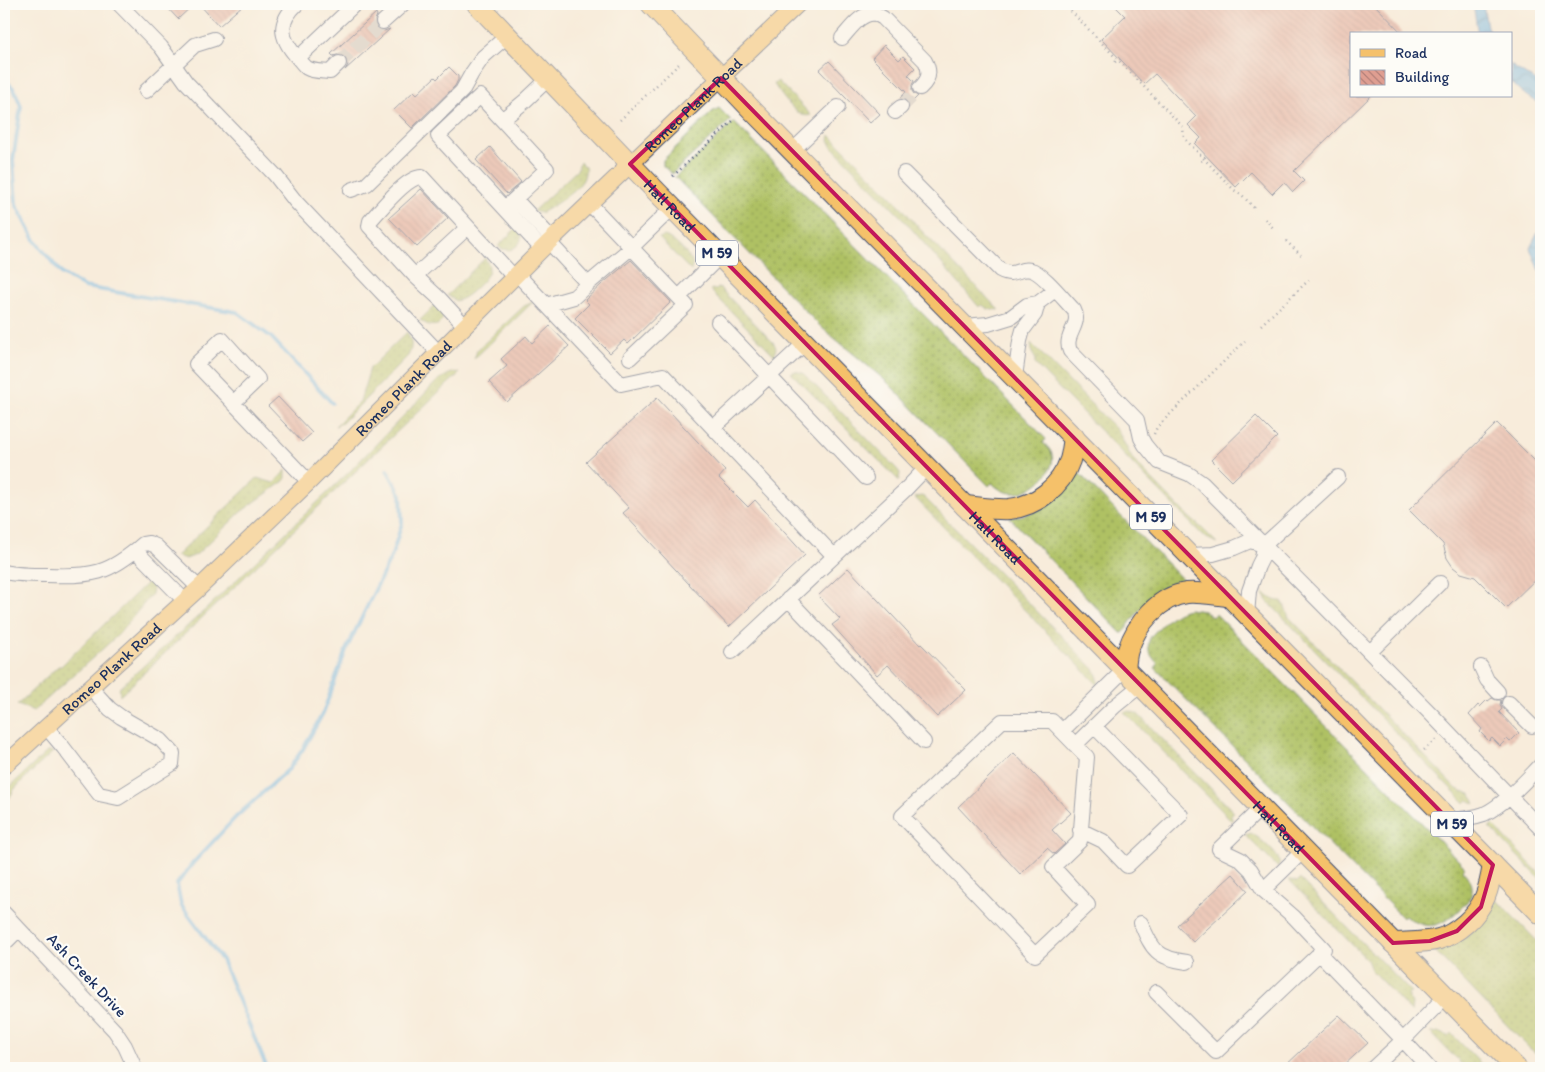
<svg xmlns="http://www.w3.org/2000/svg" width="1545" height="1072" font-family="Itim,sans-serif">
<defs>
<pattern id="grass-dots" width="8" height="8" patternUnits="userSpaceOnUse" patternTransform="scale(1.25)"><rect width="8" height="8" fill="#afc164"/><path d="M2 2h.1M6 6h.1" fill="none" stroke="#8e9d56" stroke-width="1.8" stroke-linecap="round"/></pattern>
<pattern id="water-waves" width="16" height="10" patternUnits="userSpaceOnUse" patternTransform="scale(1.25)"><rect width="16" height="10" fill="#70b6e7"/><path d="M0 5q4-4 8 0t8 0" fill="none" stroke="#5b94be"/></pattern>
<pattern id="building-back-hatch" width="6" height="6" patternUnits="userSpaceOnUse" patternTransform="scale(1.25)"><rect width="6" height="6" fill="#df9e91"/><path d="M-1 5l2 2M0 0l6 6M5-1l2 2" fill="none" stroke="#b4817a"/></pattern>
</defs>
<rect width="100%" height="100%" fill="#fdfcf7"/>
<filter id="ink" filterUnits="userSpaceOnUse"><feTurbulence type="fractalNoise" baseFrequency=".02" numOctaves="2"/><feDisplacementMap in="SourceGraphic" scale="10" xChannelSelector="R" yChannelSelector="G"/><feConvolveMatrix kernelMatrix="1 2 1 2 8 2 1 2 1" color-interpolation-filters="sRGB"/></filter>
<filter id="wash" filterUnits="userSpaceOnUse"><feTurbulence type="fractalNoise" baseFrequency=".0096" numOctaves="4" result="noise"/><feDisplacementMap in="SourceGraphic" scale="20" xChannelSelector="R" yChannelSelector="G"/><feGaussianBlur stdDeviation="1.12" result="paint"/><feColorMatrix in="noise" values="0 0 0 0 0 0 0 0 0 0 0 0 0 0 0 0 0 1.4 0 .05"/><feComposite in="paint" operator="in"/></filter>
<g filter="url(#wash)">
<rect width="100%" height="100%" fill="#f8ecdb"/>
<path fill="url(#grass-dots)" stroke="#657861" d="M 778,81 L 811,115 C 808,116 806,116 802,115 C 794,112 778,92 774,84 Z
M 719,108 L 731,120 L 672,174 L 663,166 L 663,160 L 712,112 Z
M 734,122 L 1046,439 L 1043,443 C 1046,445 1049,448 1051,452 C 1059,470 1033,491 1017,493 C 1007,494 999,490 992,483 L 989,486 L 886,381 L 821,327 L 675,177 Z
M 830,135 L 899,204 L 920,229 L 999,310 L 988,309 L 982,305 L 979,307 L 902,218 L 833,148 L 829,140 Z
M 580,162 L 586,168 C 585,172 585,176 583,180 C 576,192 553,206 541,213 L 533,211 L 577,170 Z
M 518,226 C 523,238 523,244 510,250 L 502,249 L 498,246 Z
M 665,236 C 672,238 690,255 692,262 C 693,266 692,267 691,271 L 659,238 Z
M 485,258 C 487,262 490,265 489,270 C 488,279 465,300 456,301 L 447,295 Z
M 719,287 L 773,342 L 776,347 L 775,356 L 710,290 L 712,289 L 716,290 Z
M 533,302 L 474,359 L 477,350 L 524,306 Z
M 437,303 L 443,313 C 443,329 430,328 420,320 Z
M 407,332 C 412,341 413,347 408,356 L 342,423 L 335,426 L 360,401 L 370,368 Z
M 1031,343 L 1118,431 L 1133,460 L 1188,516 L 1202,528 L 1217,543 L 1204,537 L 1034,363 L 1036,360 L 1032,353 Z
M 795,371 L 803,373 L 897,469 L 900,473 L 899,481 L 791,373 Z
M 455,372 L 460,373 L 437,394 L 120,696 L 119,688 L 206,609 L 349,472 L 438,380 L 449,374 Z
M 286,470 L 286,478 L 284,481 L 241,512 L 196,555 L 186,559 L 176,556 L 257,478 L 274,483 Z
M 1076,472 L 1078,472 L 1185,582 C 1179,584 1172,585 1166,588 C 1148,597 1134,616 1123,633 L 1121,633 L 1010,518 C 1043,512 1060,502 1076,472 Z
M 922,496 L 925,498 L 1095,670 L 1098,678 L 1098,685 L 914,497 Z
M 152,578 L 154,583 L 152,594 L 118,635 L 34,711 L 17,705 L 58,666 L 61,666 Z
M 1262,590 C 1269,597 1272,601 1282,601 L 1284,604 L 1289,617 L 1457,789 L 1471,794 L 1475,804 L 1468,800 L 1465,803 L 1267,601 Z
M 1188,609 L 1204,611 L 1212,617 L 1216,614 L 1465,867 L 1462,870 C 1467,876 1473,882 1472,890 C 1472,897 1467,902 1462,907 C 1444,925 1428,934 1405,915 L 1403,918 L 1155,668 L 1158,664 C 1150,655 1145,648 1151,636 C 1162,625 1172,612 1188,609 Z
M 1131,711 L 1138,714 L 1234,812 L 1231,815 L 1233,822 L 1124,712 Z
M 48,751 L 53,752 L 23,780 L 14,790 L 4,808 L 4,792 Z
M 1493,825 L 1541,875 L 1541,880 L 1489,827 Z
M 1251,833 C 1258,836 1277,853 1279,860 C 1280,863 1279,865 1278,868 L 1245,835 Z
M 1300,879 L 1411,992 L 1407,995 L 1412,1004 L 1411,1012 L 1371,970 L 1367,960 L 1289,880 L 1292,880 L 1297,882 Z
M 1496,901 L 1498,901 L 1541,945 L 1541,1044 L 1536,1053 L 1529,1048 L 1435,951 L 1451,946 L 1465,937 L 1488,914 Z
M 1439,1032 L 1448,1036 L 1451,1033 L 1485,1068 L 1465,1068 L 1431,1033 Z"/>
<path fill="url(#water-waves)" stroke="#4672a2" d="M 1473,4 L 1483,4 L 1487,27 L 1491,34 L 1478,34 Z
M 1511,64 L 1515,68 L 1541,84 L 1541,104 C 1529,99 1520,91 1511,82 Z
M 1541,226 L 1541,274 L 1537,266 L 1530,248 Z"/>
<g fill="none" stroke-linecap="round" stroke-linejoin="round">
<path stroke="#70b6e7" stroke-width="4" d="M 4,79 L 14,89 L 21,106 L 13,160 L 16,204 L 36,242 L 62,274 L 84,287 L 237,312 L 271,337 L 332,403
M 267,1068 L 222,960 L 181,905 L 177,884 L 193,863 L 236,817 L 289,769 L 303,749 L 323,713 L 346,650 L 392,555 L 402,523 L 401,495 L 387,470"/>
</g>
<g id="blocks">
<path fill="url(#building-back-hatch)" d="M 164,4 L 194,4 L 178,19 Z
M 199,4 L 244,4 L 219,26 Z
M 1113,4 L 1374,4 L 1403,34 L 1351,34 L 1351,96 L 1371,96 L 1294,171 L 1304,181 L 1293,192 L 1284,182 L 1272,194 L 1251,172 L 1236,187 L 1195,144 L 1201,138 L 1188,125 L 1196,117 L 1155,74 L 1144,84 L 1101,39 L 1125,16 Z
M 376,13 L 377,15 L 374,23 L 377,28 L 384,31 L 390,29 L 345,70 L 348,65 L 345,57 L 341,54 L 333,56 L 331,54 Z
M 884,45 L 899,60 L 903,56 L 915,68 L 908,75 L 914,81 L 912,85 L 912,91 L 914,94 L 918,96 L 909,105 L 904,99 L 900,98 L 906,92 L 872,58 Z
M 829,61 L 880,114 L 870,123 L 819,70 Z
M 449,67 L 458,76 L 458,80 L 455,86 L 412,128 L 394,110 L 414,91 L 417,94 L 435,77 L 437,79 Z
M 490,147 L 521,182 L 507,194 L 476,160 Z
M 421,189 L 448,218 L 417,247 L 389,218 Z
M 631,260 L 671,302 L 628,344 L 624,340 L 610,353 L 575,318 L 589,304 L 585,300 L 602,284 Z
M 550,326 L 569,346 L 507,402 L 489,382 L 507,366 L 501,359 L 526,336 L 532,343 Z
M 278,397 L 312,433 L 302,442 L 268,406 Z
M 657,398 L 725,471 L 719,478 L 748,507 L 755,500 L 805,555 L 729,627 L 623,513 L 629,508 L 586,462 Z
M 1256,416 L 1277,437 L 1232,481 L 1211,460 Z
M 1497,423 L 1541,467 L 1541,574 L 1506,608 L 1475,577 L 1461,573 L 1453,567 L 1447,558 L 1443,544 L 1409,510 Z
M 848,568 L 920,645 L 921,644 L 966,690 L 937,717 L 888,665 L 877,675 L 832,625 L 840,619 L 818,596 Z
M 1492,698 L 1496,700 L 1501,700 L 1500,705 L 1502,709 L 1499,712 L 1519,733 L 1510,742 L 1507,739 L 1500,746 L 1492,738 L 1489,741 L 1480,732 L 1482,729 L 1469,715 L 1478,705 L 1480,707 L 1487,700 L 1488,701 Z
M 1014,753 L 1071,813 L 1052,830 L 1065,844 L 1054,854 L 1047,848 L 1020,874 L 958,807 Z
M 1233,874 L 1248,891 L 1193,942 L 1177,925 Z
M 1339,1015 L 1368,1043 L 1341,1068 L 1283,1068 Z"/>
</g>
</g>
<g filter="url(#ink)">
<use href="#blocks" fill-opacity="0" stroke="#3c4b71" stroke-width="1"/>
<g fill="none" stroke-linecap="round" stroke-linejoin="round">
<path stroke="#ccc6c2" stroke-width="14" stroke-dasharray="14 7" stroke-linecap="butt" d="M 339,63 L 383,22
M 901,107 L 920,88"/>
<defs>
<path id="minor" d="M 119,4 L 161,47 L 186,82 L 275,175 L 296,202 L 439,353
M 297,4 C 278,22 279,37 297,57 C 300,60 303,65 307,68 C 314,72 323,71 330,72 L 339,63
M 383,22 L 403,4
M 842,38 C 850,29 862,11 876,14 C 876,14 883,18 883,18 L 925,61 C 931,72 929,80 920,88
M 298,58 L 355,4
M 146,91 L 195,45 L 214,39
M 895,112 L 901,107
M 502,120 L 525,101 L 548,79
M 792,151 L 838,107
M 904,173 L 1000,270 C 1015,278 1018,267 1031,270 C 1042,272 1065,301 1074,310 C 1082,325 1063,335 1070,351 L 1137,420 L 1141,438 L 1145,445 L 1159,462 L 1189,474 L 1202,483 L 1431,714 L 1541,829
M 351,190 L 367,184 L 462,91 L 472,73 L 483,57 L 507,36
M 515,199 L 552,239
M 589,203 L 686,305 L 630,358
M 505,208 L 547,169 L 480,96 L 438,136 L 542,249
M 549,242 L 588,284
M 517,274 L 621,384 L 663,375 L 834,556
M 415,276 L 468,227
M 679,297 L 720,256
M 546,305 L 574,297 L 588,284 L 632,247 L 672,208
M 718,322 L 866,478
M 465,326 L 440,299 L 415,276 L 369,226 L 370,221 C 381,209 407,176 422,177 L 514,277
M 964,326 L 988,324 L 1011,317 L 1027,305 L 1038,303 L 1055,290
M 1015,377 L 1020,341 L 1023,330 L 1035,314 L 1038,303
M 233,403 L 258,379 L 222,339 L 196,364 L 309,482
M 713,428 L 805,343
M 1264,545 L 1338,477
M 136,551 L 185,601
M 1189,555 L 1213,554 L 1234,548 L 1250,541 L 1264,545 L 1262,558 L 1258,566 L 1249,591 L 1247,615
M 4,572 C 18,575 32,575 47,575 C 92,577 109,574 143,544 L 149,543 L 156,546 L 199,588
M 788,599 L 924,742
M 732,652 L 904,491 L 927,467
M 1370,652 L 1440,583
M 1481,667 L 1487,680 L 1498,692
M 1509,703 L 1532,726
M 1002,721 L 1052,721 L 1087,757 L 1080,841 L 1053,867 L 1088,905 L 1035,955 L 902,816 Z
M 46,727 L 63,747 L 99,794 L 118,798 L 172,764 L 173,753 L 161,740 L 121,717 L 110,709 L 90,687
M 1062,731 L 1125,669
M 1075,745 L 1115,706 L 1141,685
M 1449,820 C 1461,819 1473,818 1484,814 C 1503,806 1527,779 1541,765
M 1080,830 L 1103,841 L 1127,866 L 1181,815 L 1094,726
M 1263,890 L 1303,851
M 4,913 L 115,1031 L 125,1046 L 135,1068
M 1141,923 C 1152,950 1157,958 1187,962
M 4,944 L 19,929
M 1319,953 L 1403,1040 L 1373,1068
M 1156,992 L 1216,1052 L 1324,949 L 1294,917 L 1263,890 L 1251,870 L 1240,859 L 1219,849 L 1261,808
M 1429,1068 L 1403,1040 L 1446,996"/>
<g id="major">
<path id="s1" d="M 4,766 L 199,588 L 309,482 L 549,242 L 798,4"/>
</g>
<g id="highway">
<path id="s2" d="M 477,4 L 657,192 L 1516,1068"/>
<path d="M 651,4 L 752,110 L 1541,914"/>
<path d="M 965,506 C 979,507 994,510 1009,509 C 1036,506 1061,487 1070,460 C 1072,453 1073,445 1074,437"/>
<path d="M 1125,669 C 1126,663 1126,656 1128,650 C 1136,625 1159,596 1187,593 C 1201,592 1215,595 1229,596"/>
<path d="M 1393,943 C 1409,942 1424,943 1439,939 C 1450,936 1458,930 1466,923 C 1485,906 1489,889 1493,865"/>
</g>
</defs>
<use href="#minor" stroke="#3c4b71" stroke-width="16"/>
<use href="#major" stroke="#3c4b71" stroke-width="18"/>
<use href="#highway" stroke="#3c4b71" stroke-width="22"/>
<path stroke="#3c4b71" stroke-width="2.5" stroke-dasharray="1 4" stroke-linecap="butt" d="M 1064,4 L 1183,127 L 1184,138 L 1234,190 L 1242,195 L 1255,209
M 1115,62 L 1120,59
M 620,120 L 679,64
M 1201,161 L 1206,156
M 673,176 L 733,121
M 1265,219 L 1275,230
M 1286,241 L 1301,255
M 1261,325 L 1309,280
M 1154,434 L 1157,427 L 1245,341
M 1424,750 L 1438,738"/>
<use href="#minor" stroke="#fff" stroke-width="14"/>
<use href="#major" stroke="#f5c16b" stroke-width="16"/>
<use href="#highway" stroke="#f5c16b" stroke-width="20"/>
</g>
</g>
<path d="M0 0H1545V1072H0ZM 721,78 L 1493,865 L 1481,907 L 1457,931 L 1430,941 L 1393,943 L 630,164 Z" fill="#f8ecdb" fill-opacity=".55" fill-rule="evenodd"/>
<path fill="none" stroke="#c2185b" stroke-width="4" stroke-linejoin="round" d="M 721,78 L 1493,865 L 1481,907 L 1457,931 L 1430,941 L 1393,943 L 630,164 Z"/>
<g text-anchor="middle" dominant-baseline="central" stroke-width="4.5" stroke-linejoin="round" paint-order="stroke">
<g fill="#fdfcf7" stroke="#5f6c8c" stroke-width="1">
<rect x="696" y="240.5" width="42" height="25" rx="4"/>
<rect x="1130" y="504.5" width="42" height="25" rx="4"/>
<rect x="1431" y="811.5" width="42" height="25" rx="4"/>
</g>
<g font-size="15" font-weight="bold" fill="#1b2f5e">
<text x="717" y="253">M 59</text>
<text x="1151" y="517">M 59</text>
<text x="1452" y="824">M 59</text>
</g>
<g font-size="16" fill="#1b2f5e" stroke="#fdfcf7">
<text stroke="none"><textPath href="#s1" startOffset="955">Romeo Plank Road</textPath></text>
<text stroke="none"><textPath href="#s2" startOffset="279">Hall Road</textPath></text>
<text stroke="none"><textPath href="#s1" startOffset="550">Romeo Plank Road</textPath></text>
<text stroke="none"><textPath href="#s2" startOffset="744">Hall Road</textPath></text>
<text stroke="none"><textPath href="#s1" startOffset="145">Romeo Plank Road</textPath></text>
<text stroke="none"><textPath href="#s2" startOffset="1149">Hall Road</textPath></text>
<text transform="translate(87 975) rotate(47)">Ash Creek Drive</text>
</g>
</g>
<rect width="1545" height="1072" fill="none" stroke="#fdfcf7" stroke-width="20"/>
<rect x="1350" y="32" width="162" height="65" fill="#fdfcf7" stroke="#a3aaba"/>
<rect x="1360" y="49" width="25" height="8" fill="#f5c16b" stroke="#a3aaba"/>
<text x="1395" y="58" font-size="15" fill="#1b2f5e">Road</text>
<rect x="1360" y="70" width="25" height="15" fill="url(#building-back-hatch)" stroke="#a3aaba"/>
<text x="1395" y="82" font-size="15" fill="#1b2f5e">Building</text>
</svg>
